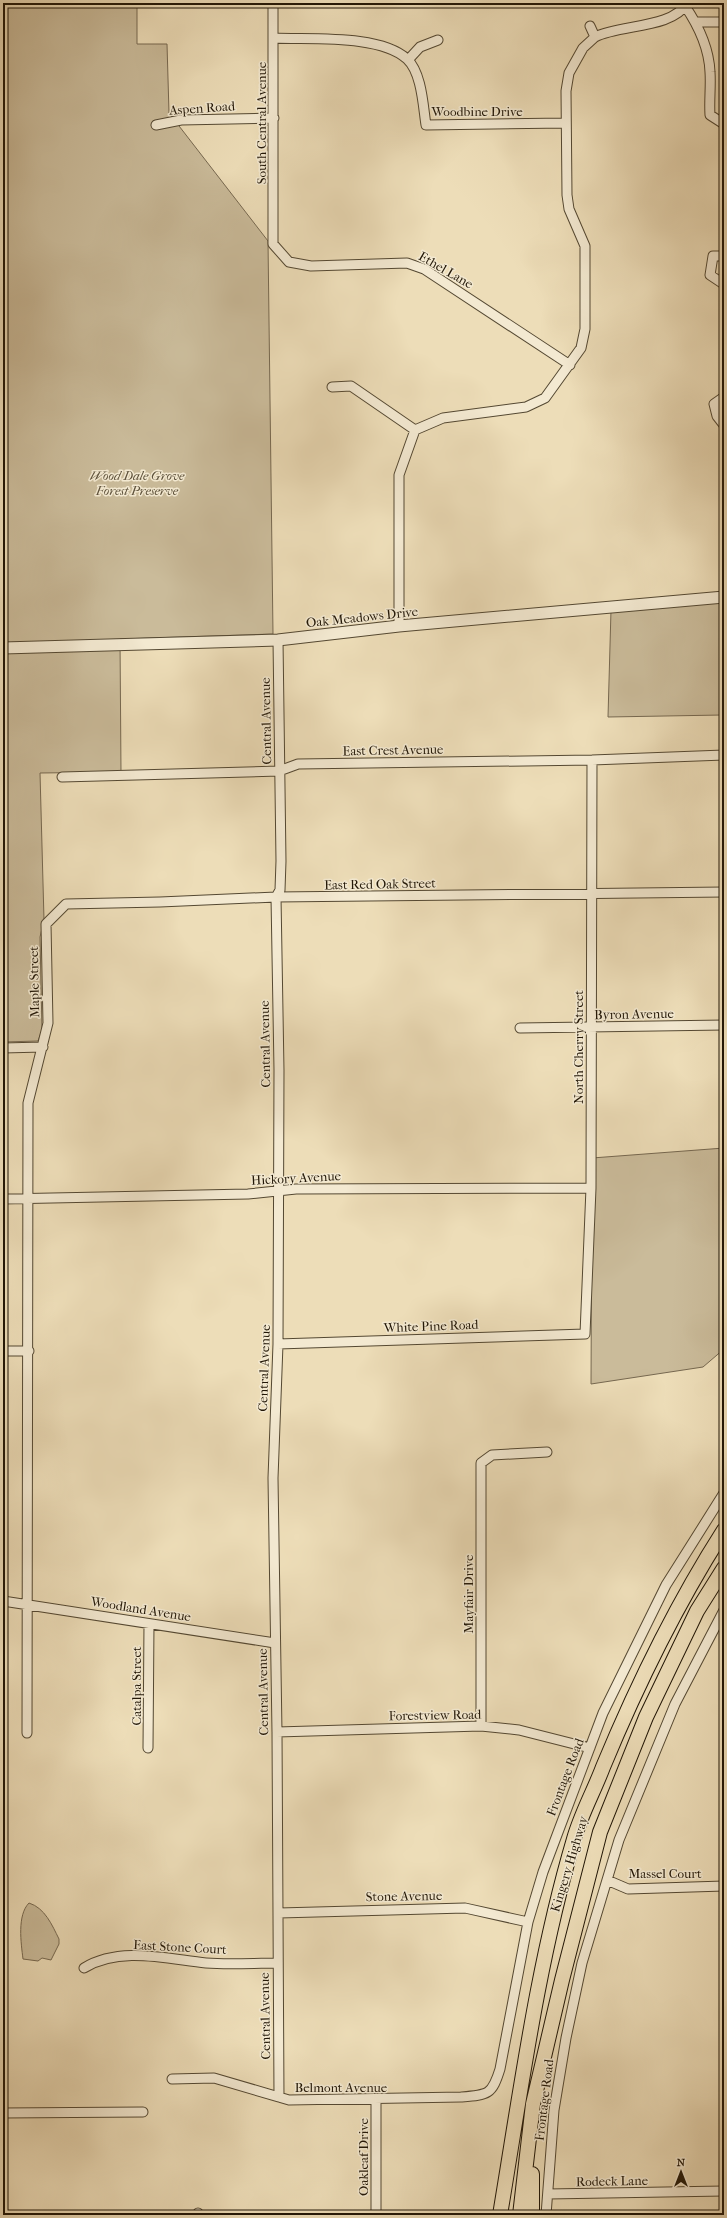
<svg xmlns="http://www.w3.org/2000/svg" width="727" height="2218" font-family="'IM FELL French Canon',serif">
<rect width="100%" height="100%" fill="#edddb8"/>
<filter id="stains"><feTurbulence type="fractalNoise" baseFrequency=".005" numOctaves="4"/><feColorMatrix values="0 0 0 0 .2 0 0 0 0 .09 0 0 0 0 .02 0 0 0 .5 -.17"/></filter>
<radialGradient id="worn" r=".72"><stop offset=".6" stop-color="#630" stop-opacity="0"/><stop offset="1" stop-color="#630" stop-opacity=".3"/></radialGradient>
<path fill="#cabb9a" stroke="#766850" d="M 3,3 L 137,3 L 137,44 L 167,44 L 169,113 L 268,241 L 273,634 L 120,639 L 121,772 L 40,773 L 44,920 L 40,937 L 42,1030 L 38,1041 L 3,1042 Z
M 724,602 L 724,752 L 721,752 L 722,715 L 608,717 L 611,610 Z
M 724,1148 L 724,1349 L 703,1367 L 591,1384 L 592,1158 Z
M 29,1903 C 45,1908 52,1925 59,1939 L 59,1944 L 51,1960 L 42,1958 L 38,1961 L 23,1959 C 21,1943 17,1915 29,1903 Z"/>
<g fill="none" stroke-linecap="round" stroke-linejoin="round">
<defs>
<path id="minor" d="M 273,3 L 273,244 L 289,262 L 311,266 L 407,263 L 424,269 L 570,365
M 685,6 C 698,25 709,48 710,72 C 711,86 709,101 710,115 L 724,124
M 695,22 L 724,22
M 595,37 C 620,24 672,29 687,3
M 274,38 C 310,40 380,34 407,59 C 422,73 423,106 426,125 L 565,123
M 408,60 L 420,47 L 438,40
M 156,125 L 181,120 L 274,118
M 724,256 L 713,256 L 710,275 L 722,283 L 724,283
M 332,387 L 351,386 L 415,430
M 724,397 L 714,404 L 717,416 L 724,425
M 399,626 L 399,475 L 415,430 L 443,418 L 526,407 L 545,398 L 581,348 L 585,329 L 585,246 L 569,209 L 567,195 L 566,91 L 569,73 L 583,48 L 595,37 L 590,26
M 278,640 L 281,861 L 280,890 L 276,897 L 279,1070 L 278,1344 L 273,1478 L 277,1732 L 279,2097
M 62,777 L 279,771 L 298,764 L 592,760 L 724,755
M 520,1028 L 724,1025
M 3,1048 L 43,1047
M 3,1199 L 248,1194 L 296,1189 L 591,1188
M 278,1344 L 585,1334 L 591,1188 L 592,760
M 3,1351 L 29,1351
M 3,1601 L 275,1643
M 481,1726 L 481,1463 L 492,1455 L 547,1452
M 277,1732 L 481,1726 L 519,1730 L 590,1748
M 27,1733 L 28,1103 L 48,1023 L 46,924 L 66,904 L 160,902 L 276,897 L 724,892
M 148,1748 L 149,1624
M 607,1880 L 628,1889 L 724,1886
M 279,1913 L 465,1908 L 528,1922
M 84,1968 C 120,1946 167,1959 206,1963 C 230,1965 254,1963 277,1963
M 172,2079 L 214,2078 L 289,2100 L 461,2097 C 488,2095 492,2095 500,2069 L 528,1922 L 543,1872 L 603,1713 L 666,1585 L 724,1493
M 3,2113 L 143,2112
M 548,2194 L 724,2191
M 198,2215 L 198,2213
M 376,2215 L 376,2100
M 546,2215 L 554,2110 L 566,2038 L 582,1963 L 619,1840 L 675,1704 L 724,1610"/>
<path id="tertiary" d="M 3,648 L 278,640 L 399,626 L 724,597"/>
<path id="trunk" d="M 500,2215 C 521,2089 538,1961 574,1839 C 581,1814 594,1791 603,1767 C 637,1685 676,1605 724,1530
M 520,2215 L 533,2104 L 562,1980 L 600,1832 L 646,1717 L 697,1611 L 724,1568
M 532,2215 L 532,2174"/>
</defs>
<use href="#minor" stroke="#544832" stroke-width="11"/>
<use href="#tertiary" stroke="#544832" stroke-width="13"/>
<use href="#trunk" stroke="#211606" stroke-width="16"/>
<use href="#minor" stroke="#f3e9d1" stroke-width="9"/>
<use href="#tertiary" stroke="#f3e9d1" stroke-width="11"/>
<use href="#trunk" stroke="#edddb8" stroke-width="14"/>
</g>
<g text-anchor="middle" dominant-baseline="central" stroke-width="3" stroke-linejoin="round" paint-order="stroke">
<g font-size="13" fill="#211606" stroke="#f3e9d1">
<text transform="translate(202 108) rotate(-4)">Aspen Road</text>
<text x="477" y="111">Woodbine Drive</text>
<text transform="translate(261 123) rotate(-90)">South Central Avenue</text>
<text transform="translate(446 270) rotate(30)">Ethel Lane</text>
<text transform="translate(362 617) rotate(-6)">Oak Meadows Drive</text>
<text transform="translate(266 721) rotate(-91)">Central Avenue</text>
<text transform="translate(393 750) rotate(-1)">East Crest Avenue</text>
<text transform="translate(380 884) rotate(-1)">East Red Oak Street</text>
<text transform="translate(34 982) rotate(-91)">Maple Street</text>
<text transform="translate(634 1014) rotate(-1)">Byron Avenue</text>
<text transform="translate(265 1044) rotate(-91)">Central Avenue</text>
<text transform="translate(578 1047) rotate(-90)">North Cherry Street</text>
<text transform="translate(296 1178) rotate(-3)">Hickory Avenue</text>
<text transform="translate(431 1326) rotate(-2)">White Pine Road</text>
<text transform="translate(264 1368) rotate(-88)">Central Avenue</text>
<text transform="translate(468 1594) rotate(-90)">Mayfair Drive</text>
<text transform="translate(141 1609) rotate(9)">Woodland Avenue</text>
<text transform="translate(136 1686) rotate(-90)">Catalpa Street</text>
<text transform="translate(263 1692) rotate(-91)">Central Avenue</text>
<text transform="translate(435 1715) rotate(-1)">Forestview Road</text>
<text transform="translate(565 1777) rotate(-69)">Frontage Road</text>
<text transform="translate(569 1864) rotate(-73)">Kingery Highway</text>
<text x="665" y="1873">Massel Court</text>
<text transform="translate(404 1896) rotate(-1)">Stone Avenue</text>
<text transform="translate(180 1947) rotate(3)">East Stone Court</text>
<text transform="translate(265 2016) rotate(-91)">Central Avenue</text>
<text x="341" y="2087">Belmont Avenue</text>
<text transform="translate(544 2100) rotate(-83)">Frontage Road</text>
<text transform="translate(363 2157) rotate(-90)">Oakleaf Drive</text>
<text transform="translate(612 2181) rotate(-1)">Rodeck Lane</text>
</g>
<g font-size="13" font-style="italic" fill="#5c503a" stroke="#f3e9d1">
<text x="137" y="475">Wood Dale Grove<tspan x="137" dy="15">Forest Preserve</tspan></text>
</g>
</g>
<rect width="727" height="2218" fill="none" stroke="#edddb8" stroke-width="16"/>
<rect x="4" y="4" width="719" height="2210" fill="none" stroke="#211606" stroke-width="2"/>
<rect x="8" y="8" width="711" height="2202" fill="none" stroke="#211606"/>
<g transform="translate(681 2172)" stroke="#f3e9d1" stroke-width="3" paint-order="stroke">
<path d="M0-3L7 15L0 10L-7 15Z" fill="#211606"/>
<text y="-6" font-size="11" font-weight="bold" text-anchor="middle" fill="#211606">N</text>
</g>
<rect width="100%" height="100%" filter="url(#stains)"/>
<rect width="100%" height="100%" fill="url(#worn)"/>
</svg>
